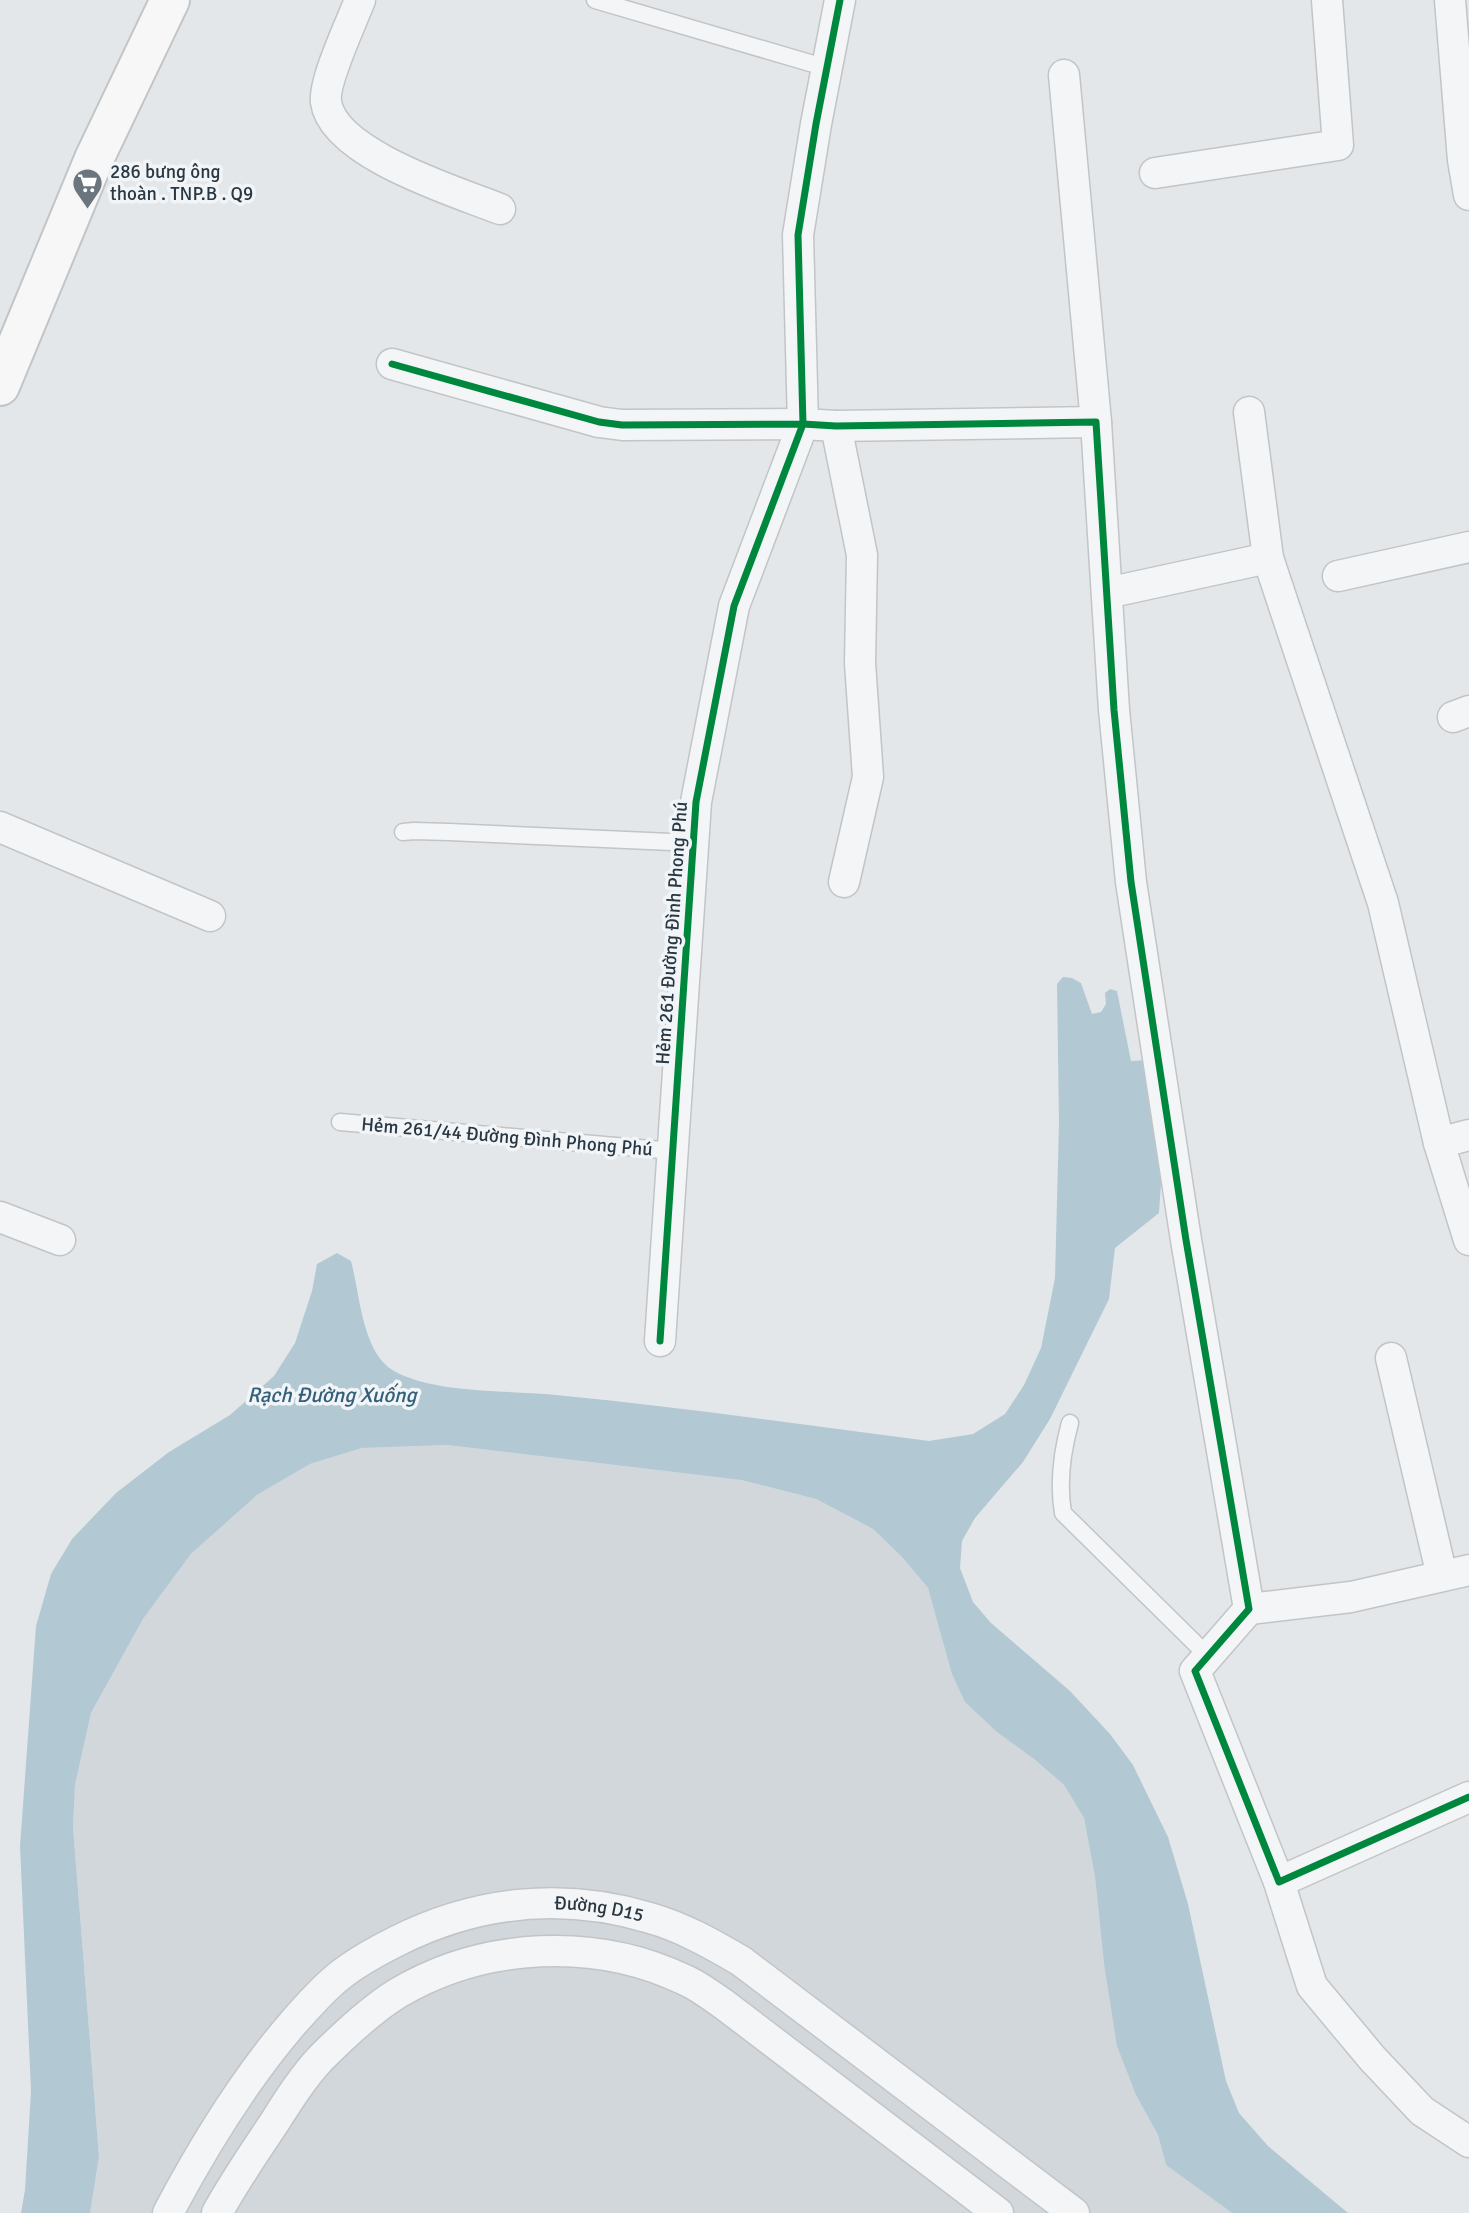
<svg xmlns="http://www.w3.org/2000/svg" width="1469" height="2213" font-family="Signika,sans-serif">
<rect width="100%" height="100%" fill="#e4e7e9"/>
<path fill="#d2d7dc" d="M 447,1445 L 741,1480 L 816,1499 L 873,1529 L 902,1557 L 928,1588 L 938,1620 L 1034,1759 L 1064,1785 L 1084,1818 L 1095,1877 L 1104,1964 L 1136,2095 L 1158,2135 L 1166,2165 L 1232,2213 L 90,2213 L 99,2157 L 73,1826 L 75,1785 L 91,1713 L 143,1619 L 191,1554 L 257,1495 L 310,1464 L 362,1448 Z"/>
<path fill="#b2c9d4" d="M 1063,977 L 1072,978 L 1081,983 L 1092,1014 L 1101,1012 L 1106,1004 L 1105,993 L 1110,989 L 1117,991 L 1131,1061 L 1148,1060 L 1162,1169 L 1159,1213 L 1115,1248 L 1109,1299 L 1050,1419 L 1023,1462 L 975,1518 L 962,1541 L 960,1568 L 973,1602 L 991,1623 L 1070,1691 L 1110,1734 L 1133,1765 L 1168,1837 L 1188,1904 L 1226,2081 L 1239,2113 L 1268,2146 L 1348,2213 L 1232,2213 L 1166,2165 L 1158,2135 L 1136,2095 L 1117,2046 L 1104,1964 L 1095,1877 L 1084,1818 L 1064,1785 L 1034,1759 L 997,1732 L 965,1702 L 952,1674 L 928,1588 L 902,1557 L 873,1529 L 816,1499 L 741,1480 L 447,1445 L 362,1448 L 310,1464 L 257,1495 L 191,1554 L 143,1619 L 91,1713 L 75,1785 L 73,1826 L 99,2157 L 90,2213 L 21,2213 L 25,2190 L 31,2091 L 20,1846 L 36,1626 L 51,1574 L 72,1539 L 116,1493 L 169,1452 L 230,1415 L 274,1376 L 295,1343 L 312,1291 L 317,1264 L 337,1253 L 351,1261 C 360,1294 362,1353 394,1371 C 435,1394 509,1390 556,1395 C 680,1407 805,1425 929,1441 L 973,1434 L 1005,1414 L 1024,1385 L 1041,1348 L 1055,1278 L 1059,1123 L 1057,984 Z"/>
<g fill="none" stroke-linecap="round" stroke-linejoin="round">
<defs>
<path id="lane" d="M 595,0 L 827,68
M 403,832 L 414,831 L 449,832 L 694,843
M 340,1122 L 673,1151
M 1070,1423 C 1062,1452 1058,1483 1063,1513 L 1208,1656"/>
<g id="street">
<path d="M 360,0 C 352,21 323,82 326,102 C 333,154 457,192 500,209"/>
<path d="M 1450,0 L 1463,160 L 1469,195"/>
<path d="M 1064,75 L 1096,422"/>
<path d="M 1155,173 L 1338,145 L 1327,0"/>
<path d="M 392,364 L 599,422 L 622,425 L 803,424 L 836,426 L 1096,422 L 1114,710 L 1131,882 L 1186,1240 L 1249,1609 L 1195,1671 L 1279,1882 L 1469,1797"/>
<path d="M 836,426 L 862,555 L 860,663 L 868,777 L 844,882"/>
<path d="M 1268,558 L 1383,903 L 1439,1143 L 1469,1240"/>
<path d="M 1338,576 L 1469,547"/>
<path d="M 1107,593 L 1268,558 L 1249,412"/>
<path d="M 1453,717 L 1469,711"/>
<path d="M 0,827 L 210,916"/>
<path d="M 1439,1143 L 1469,1135"/>
<path d="M 0,1217 L 60,1240"/>
<path d="M 660,1341 L 696,802 L 734,606 L 803,424 L 798,235 L 816,124 L 840,0"/>
<path d="M 1391,1358 L 1442,1576"/>
<path d="M 1249,1609 L 1351,1597 L 1469,1570"/>
<path d="M 1279,1882 L 1312,1986 L 1372,2058 L 1422,2111 L 1469,2142"/>
<path id="s1" d="M 168,2213 C 204,2145 243,2081 293,2023 C 307,2007 322,1990 338,1977 C 355,1963 377,1951 397,1941 C 477,1901 563,1892 650,1918 C 682,1927 712,1944 741,1961 L 1074,2213"/>
<path d="M 217,2213 C 234,2182 254,2153 274,2123 C 288,2101 303,2077 321,2058 C 343,2036 372,2009 398,1993 C 484,1942 596,1937 685,1980 C 699,1986 713,1997 726,2006 L 998,2213"/>
</g>
<path id="secondary" d="M 0,386 L 94,159 L 170,0"/>
</defs>
<use href="#lane" stroke="#c2c5c7" stroke-width="19"/>
<use href="#street" stroke="#c2c5c7" stroke-width="33"/>
<use href="#secondary" stroke="#c2c5c7" stroke-width="42"/>
<use href="#lane" stroke="#f3f5f6" stroke-width="16"/>
<use href="#street" stroke="#f3f5f6" stroke-width="30"/>
<use href="#secondary" stroke="#f7f7f7" stroke-width="38"/>
<defs>
<path id="cycleway" d="M 392,364 L 599,422 L 622,425 L 803,424 L 836,426 L 1096,422 L 1114,710 L 1131,882 L 1186,1240 L 1249,1609 L 1195,1671 L 1279,1882 L 1469,1797
M 660,1341 L 696,802 L 734,606 L 803,424 L 798,235 L 816,124 L 840,0"/>
</defs>
<use href="#cycleway" stroke="#f2f5f8" stroke-width="11"/>
<use href="#cycleway" stroke="#00873e" stroke-width="7"/>
</g>
<defs>
<symbol id="supermarket-pin" viewBox="-11 -11 22 30"><path d="M0 17L-7.5 6A9.5 9.5 0 1 1 7.5 6Z" fill="#6a757d" stroke="#f2f5f8"/><path d="M-6-5.5h2.5l.6 2H6L4.5 2H-2.5L-4.4-4H-6ZM-1.5 3.2a1.3 1.3 0 1 0 .1 0ZM3 3.2a1.3 1.3 0 1 0 .1 0Z" fill="#fff"/></symbol>
</defs>
<g fill-rule="evenodd">
<use href="#supermarket-pin" x="70" y="166" width="35" height="47"/>
</g>
<g text-anchor="middle" dominant-baseline="central" stroke-width="7" stroke-linejoin="round" paint-order="stroke">
<g font-size="19" fill="#293843" stroke="#f2f5f8" text-anchor="start">
<text x="110" y="172">286 bưng ông<tspan x="110" dy="22">thoàn . TNP.B . Q9</tspan></text>
</g>
<g font-size="19" fill="#293843" stroke="#f2f5f8">
<text transform="translate(672 933) rotate(-86)">Hẻm 261 Đường Đình Phong Phú</text>
<text transform="translate(507 1137) rotate(5)">Hẻm 261/44 Đường Đình Phong Phú</text>
<text stroke="none"><textPath href="#s1" startOffset="570">Đường D15</textPath></text>
</g>
<g font-size="21" font-style="italic" fill="#325f79" stroke="#f2f5f8">
<text x="332" y="1395">Rạch Đường Xuống</text>
</g>
</g>
</svg>
